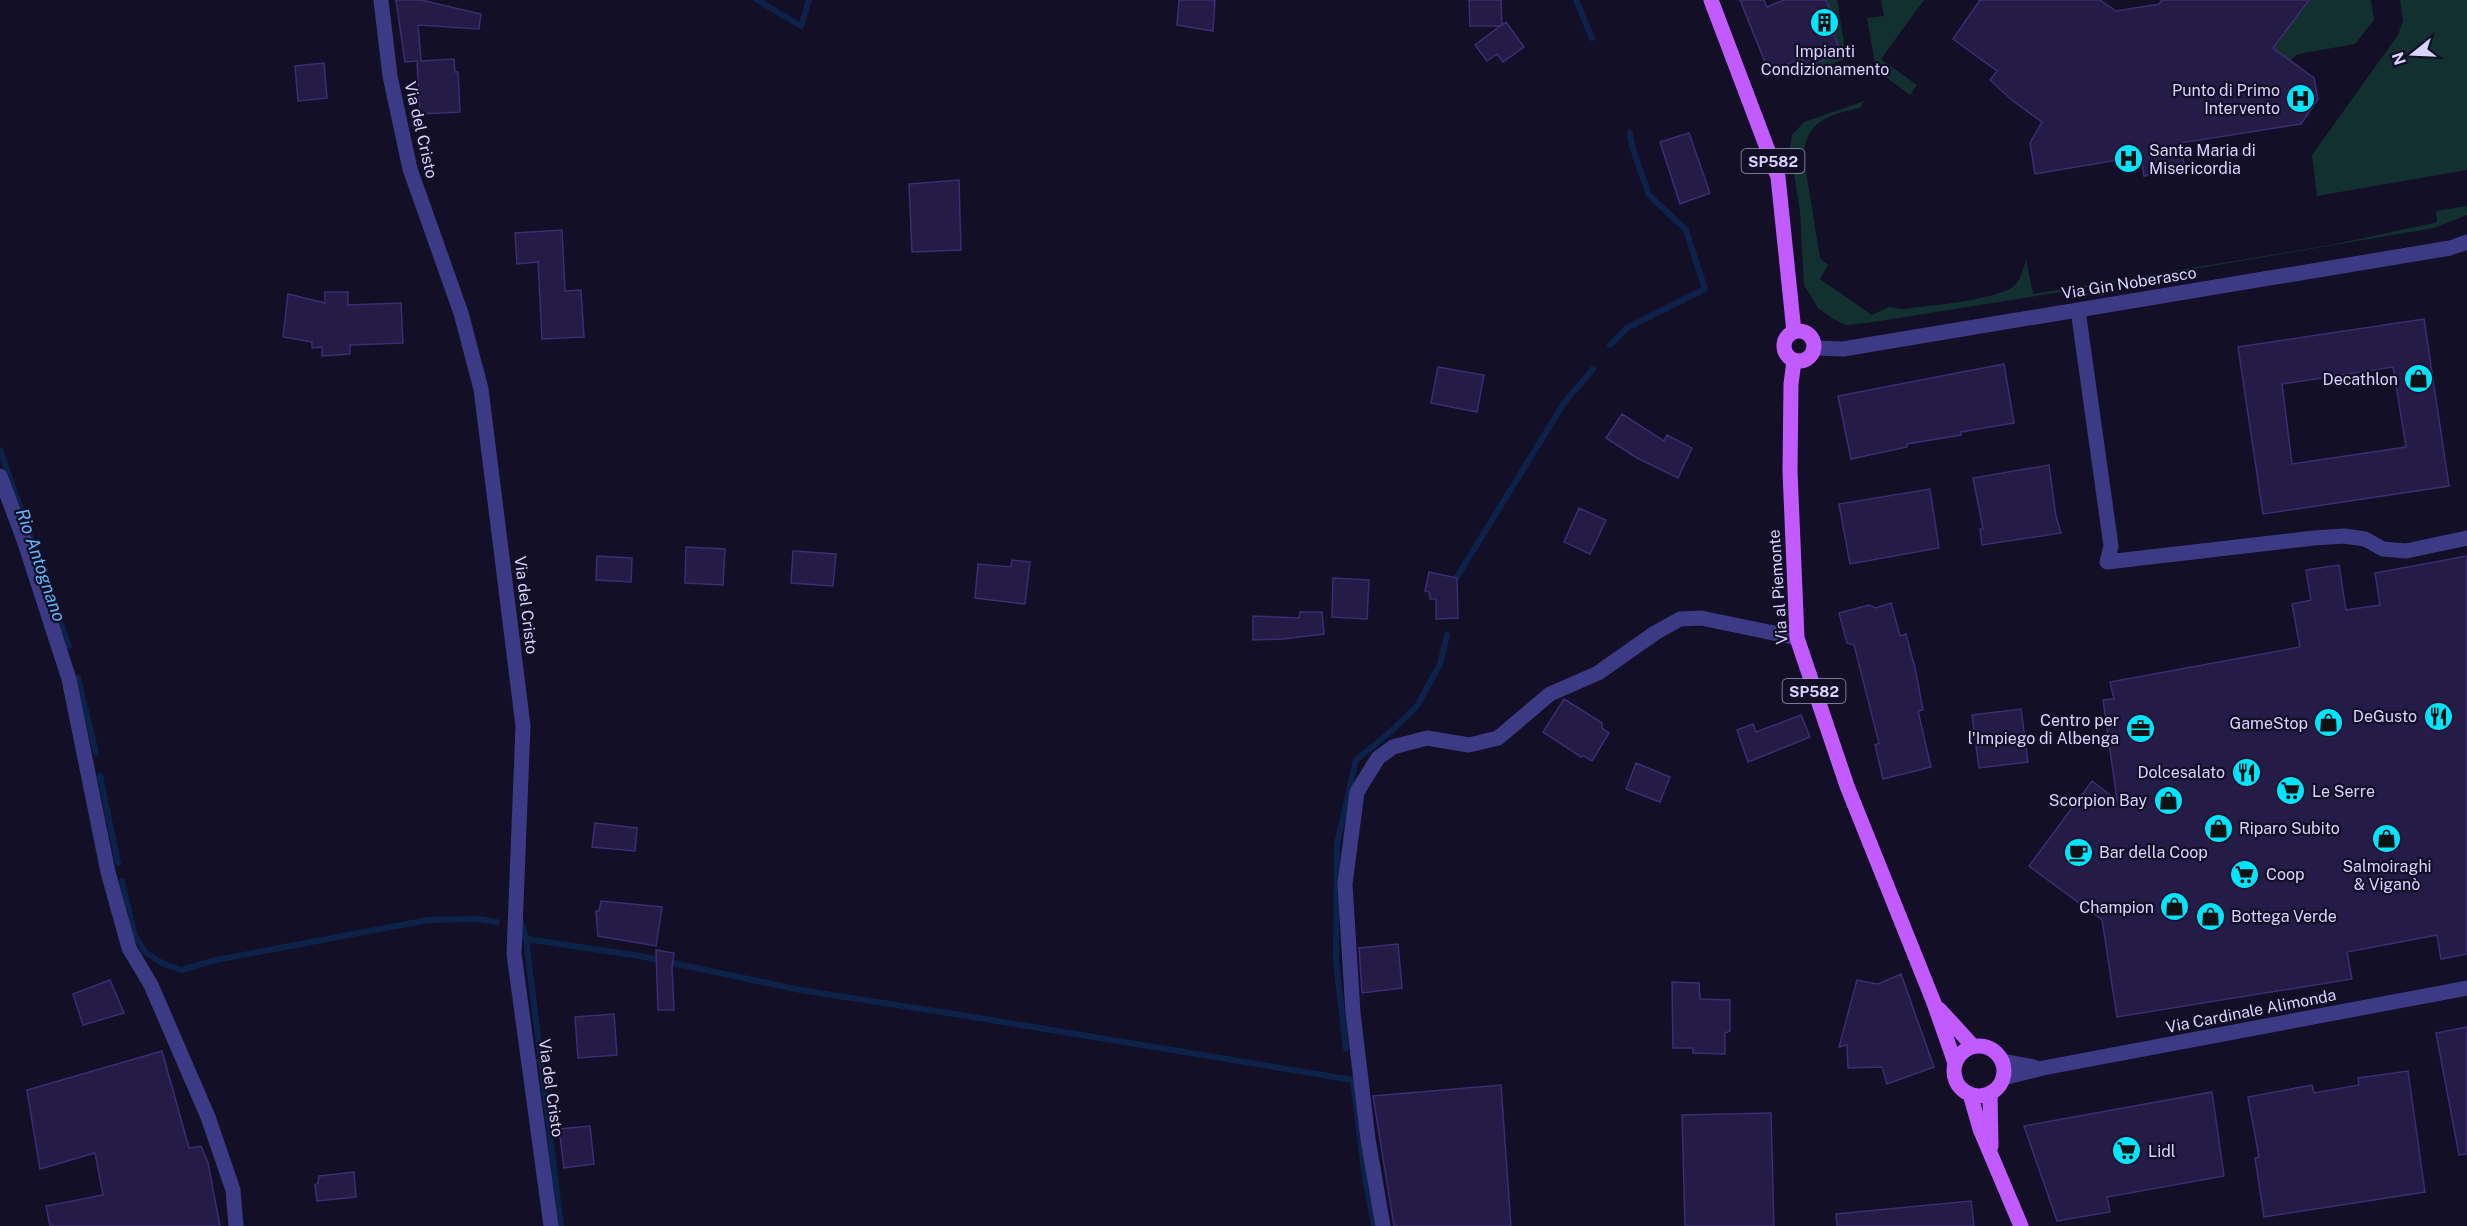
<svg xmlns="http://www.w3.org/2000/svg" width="2467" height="1226" font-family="'Public Sans',sans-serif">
<rect width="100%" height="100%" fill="#130f26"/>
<path fill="#12302f" d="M 1821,0 L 1837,0 L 1846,55 L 1843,60 L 1804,75 L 1801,68 L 1840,53 Z
M 1881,0 L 1924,0 L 1881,59 L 1917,85 L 1910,95 L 1876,70 L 1867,18 L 1884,16 Z
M 2309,0 L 2371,0 L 2374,20 L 2355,44 L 2298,54 L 2290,61 L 2273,48 Z
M 2400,0 L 2467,0 L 2467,170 L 2317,196 L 2312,155 L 2398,35 L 2403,20 Z
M 1864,101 L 1860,108 C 1828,115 1804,121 1804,159 L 1820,258 L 1828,265 L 1820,279 L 1872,315 L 1889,307 L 1902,309 C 1926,306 2001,300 2015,285 C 2021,278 2024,268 2026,259 L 2033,294 L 2331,245 L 2434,223 L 2437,222 L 2436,211 L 2467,206 L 2467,215 L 2434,228 L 2030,297 L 1874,322 L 1846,325 L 1833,319 L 1818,308 L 1804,285 L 1800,212 L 1790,148 L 1792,135 L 1804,122 Z"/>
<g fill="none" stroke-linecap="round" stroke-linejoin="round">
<path stroke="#0c2248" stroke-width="6" d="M 757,0 L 801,26 L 809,0
M 1576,0 L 1592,38
M 1610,345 L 1627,328 L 1705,289 L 1686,230 L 1649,195 L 1632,146 L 1630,133
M 0,450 L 69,646
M 1452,585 L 1564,403 L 1593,369
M 78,678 L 96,753
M 100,776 L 118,863
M 122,881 L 134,934 L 145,952 L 162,963 L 181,970 L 216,960 L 428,920 L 478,919 L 497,922
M 521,921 L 526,939 L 640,956 L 800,990 L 967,1016 L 1353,1080 L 1364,1171 L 1374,1226
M 526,939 L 561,1226
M 1346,1049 L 1336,961 L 1337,844 L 1356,760 L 1389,733 L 1417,706 L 1440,664 L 1447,635"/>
</g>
<path fill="#241b47" stroke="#3b2d73" stroke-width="1.5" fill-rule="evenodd" d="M 396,0 L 421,0 L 481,14 L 479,29 L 418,25 L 421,61 L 454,59 L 455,72 L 458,72 L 460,112 L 420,114 L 417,61 L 405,62 Z
M 1179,0 L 1215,0 L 1213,31 L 1177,25 Z
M 1469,0 L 1501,0 L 1502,25 L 1506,22 L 1524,47 L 1503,62 L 1497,54 L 1487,61 L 1475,45 L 1500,26 L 1470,26 Z
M 1740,0 L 1764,0 L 1767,7 L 1784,0 L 1826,0 L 1836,25 L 1831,27 L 1841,53 L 1805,67 L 1802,58 L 1769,72 Z
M 1980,0 L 2100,0 L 2116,11 L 2159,4 L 2162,0 L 2309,0 L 2273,48 L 2314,78 L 2318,99 L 2301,124 L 2180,143 L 2185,168 L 2144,176 L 2141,156 L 2035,174 L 2030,143 L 2042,122 L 2013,101 L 1990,80 L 1997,71 L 1953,39 Z
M 324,63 L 327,98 L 298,101 L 295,66 Z
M 1689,133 L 1710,193 L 1680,204 L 1660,142 Z
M 959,180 L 961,250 L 912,252 L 909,184 Z
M 562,230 L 565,291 L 581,290 L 584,337 L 542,339 L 538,262 L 517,264 L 515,233 Z
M 325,292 L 348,292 L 348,305 L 401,303 L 403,343 L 350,345 L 350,354 L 322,356 L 322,347 L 312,348 L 312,342 L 283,337 L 288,294 L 325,303 Z
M 2424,319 L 2449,486 L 2263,514 L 2238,347 ZM 2393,367 L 2406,447 L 2292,464 L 2282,384 Z
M 2004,364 L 2014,423 L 1961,432 L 1961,435 L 1907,444 L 1907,447 L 1851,459 L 1838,396 Z
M 1438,367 L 1484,375 L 1477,412 L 1431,403 Z
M 1622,414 L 1664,441 L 1667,435 L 1692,448 L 1678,478 L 1637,458 L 1606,438 Z
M 2049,465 L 2056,516 L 2061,533 L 1982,545 L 1980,529 L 1983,529 L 1973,478 Z
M 1930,489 L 1939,548 L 1850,564 L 1839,504 Z
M 1579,508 L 1606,520 L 1590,554 L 1564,542 Z
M 686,547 L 725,549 L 723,585 L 685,583 Z
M 793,551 L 836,554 L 833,586 L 791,583 Z
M 597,556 L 632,558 L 631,582 L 596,580 Z
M 2467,556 L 2467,954 L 2441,959 L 2437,935 L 2347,952 L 2352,979 L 2117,1017 L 2102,920 L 2029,866 L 2092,781 L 2117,800 L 2103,700 L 2114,699 L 2110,682 L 2300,647 L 2292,604 L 2311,600 L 2306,570 L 2339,565 L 2346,610 L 2380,605 L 2375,573 Z
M 1012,560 L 1030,562 L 1025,604 L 975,598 L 978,564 L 1011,567 Z
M 1429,572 L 1457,578 L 1458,618 L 1436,619 L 1436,599 L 1430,599 L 1429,592 L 1425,591 Z
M 1333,578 L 1369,580 L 1367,619 L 1332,617 Z
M 1891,603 L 1900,636 L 1906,634 L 1915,668 L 1923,710 L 1918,711 L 1931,767 L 1883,779 L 1875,745 L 1879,743 L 1854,645 L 1847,643 L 1839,613 L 1869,605 L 1876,608 Z
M 1300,612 L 1322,612 L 1324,634 L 1283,639 L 1253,640 L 1253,616 L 1299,618 Z
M 1564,699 L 1602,723 L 1602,728 L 1609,733 L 1592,761 L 1584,756 L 1581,757 L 1543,732 Z
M 2021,709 L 2028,762 L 1979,768 L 1972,715 Z
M 1801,715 L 1810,737 L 1748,762 L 1737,730 L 1753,724 L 1756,732 Z
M 1636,763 L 1670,777 L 1660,802 L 1626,789 Z
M 595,823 L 637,828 L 635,851 L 592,847 Z
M 601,901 L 662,907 L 656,946 L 598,936 L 596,911 L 599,911 Z
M 1398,944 L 1402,988 L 1362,993 L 1359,948 Z
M 656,950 L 674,953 L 672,968 L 674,1010 L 658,1010 Z
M 1901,974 L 1934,1067 L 1887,1084 L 1882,1067 L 1848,1068 L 1847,1045 L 1839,1047 L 1857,980 L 1878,984 Z
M 110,980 L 124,1013 L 83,1025 L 73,994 Z
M 1672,982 L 1699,983 L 1700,999 L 1730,1000 L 1730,1031 L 1725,1033 L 1725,1054 L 1693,1053 L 1693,1048 L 1673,1048 Z
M 614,1014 L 617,1055 L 578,1058 L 575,1017 Z
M 2467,1027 L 2467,1154 L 2459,1155 L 2436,1033 Z
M 162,1051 L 189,1148 L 201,1146 L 208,1163 L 220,1226 L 50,1226 L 46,1206 L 103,1195 L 95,1153 L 40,1169 L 27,1090 Z
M 2408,1071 L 2425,1192 L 2264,1217 L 2255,1158 L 2259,1157 L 2248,1097 L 2312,1085 L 2314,1093 L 2359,1085 L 2358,1078 Z
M 1501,1085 L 1511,1226 L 1394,1226 L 1373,1096 Z
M 2212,1092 L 2224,1176 L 2107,1197 L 2110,1212 L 2057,1221 L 2024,1126 Z
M 1771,1113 L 1774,1226 L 1685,1226 L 1682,1115 Z
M 590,1126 L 594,1164 L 564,1168 L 559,1129 Z
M 354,1172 L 356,1197 L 317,1201 L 315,1185 L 318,1183 L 319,1176 Z
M 1971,1201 L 1974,1226 L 1837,1226 L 1836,1214 Z"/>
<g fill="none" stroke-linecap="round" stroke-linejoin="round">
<path stroke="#3d3a85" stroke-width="15" d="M 2078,310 L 2111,546 L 2107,562 L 2314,538 L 2344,536 L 2365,539 L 2383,549 L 2406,551 L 2467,538
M 1815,348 L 1843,349 L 2450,248 L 2467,242
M 0,476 L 24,540 L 69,679 L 108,872 L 129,948 L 151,985 L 208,1117 L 233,1190 L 236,1226
M 2002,1061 L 2034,1067
M 2003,1078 L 2043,1068 L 2467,988
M 1383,1226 L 1368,1139 L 1353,1013 L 1345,884 L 1357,792 L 1378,758 L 1393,747 L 1427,738 L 1469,745 L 1498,738 L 1550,694 L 1598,673 L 1655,633 L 1680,619 L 1701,618 L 1797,638"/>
<path stroke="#3d3a85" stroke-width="15" d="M 381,0 L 390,76 L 410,169 L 461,313 L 481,389 L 523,726 L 514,954 L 551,1226"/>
<path stroke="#c25bff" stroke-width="15" d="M 1711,0 L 1778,177 L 1794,332
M1784 346a15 15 0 1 1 30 0a15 15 0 1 1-30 0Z
M 1794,361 L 1791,384 L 1790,471 L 1797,638 L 1847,786 L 1934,1003 L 1955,1063
M 1939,1009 L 1973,1046
M1954 1071a25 25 0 1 1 50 0a25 25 0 1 1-50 0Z
M 1990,1093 L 1991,1146
M 1970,1094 L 1980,1129 L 2021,1226"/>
</g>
<defs>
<symbol id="building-disc" viewBox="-11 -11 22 22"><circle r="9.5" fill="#00e5ff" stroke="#130f26"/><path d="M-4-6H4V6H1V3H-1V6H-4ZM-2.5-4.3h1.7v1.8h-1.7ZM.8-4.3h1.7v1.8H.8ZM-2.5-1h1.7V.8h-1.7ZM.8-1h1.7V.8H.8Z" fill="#111"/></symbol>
<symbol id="hospital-disc" viewBox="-11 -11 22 22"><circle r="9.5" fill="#00e5ff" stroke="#130f26"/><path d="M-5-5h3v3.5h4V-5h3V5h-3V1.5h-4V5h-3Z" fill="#111"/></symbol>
<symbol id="shop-disc" viewBox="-11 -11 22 22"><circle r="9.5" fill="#00e5ff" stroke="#130f26"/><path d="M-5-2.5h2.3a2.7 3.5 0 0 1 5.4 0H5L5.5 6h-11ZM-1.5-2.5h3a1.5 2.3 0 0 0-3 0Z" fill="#111"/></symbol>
<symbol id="restaurant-disc" viewBox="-11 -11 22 22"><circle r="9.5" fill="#00e5ff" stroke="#130f26"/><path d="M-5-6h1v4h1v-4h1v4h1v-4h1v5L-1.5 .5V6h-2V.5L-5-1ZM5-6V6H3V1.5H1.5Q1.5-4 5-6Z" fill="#111"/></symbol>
<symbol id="office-disc" viewBox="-11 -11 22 22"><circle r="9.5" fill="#00e5ff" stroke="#130f26"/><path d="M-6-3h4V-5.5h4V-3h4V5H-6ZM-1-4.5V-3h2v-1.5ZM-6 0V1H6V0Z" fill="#111"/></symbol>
<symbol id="supermarket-disc" viewBox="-11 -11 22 22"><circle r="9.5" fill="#00e5ff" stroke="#130f26"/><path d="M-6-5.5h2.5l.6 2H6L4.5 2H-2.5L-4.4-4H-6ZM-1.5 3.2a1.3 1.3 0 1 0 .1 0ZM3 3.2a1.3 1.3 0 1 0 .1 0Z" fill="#111"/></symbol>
<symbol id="cafe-disc" viewBox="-11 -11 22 22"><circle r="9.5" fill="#00e5ff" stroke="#130f26"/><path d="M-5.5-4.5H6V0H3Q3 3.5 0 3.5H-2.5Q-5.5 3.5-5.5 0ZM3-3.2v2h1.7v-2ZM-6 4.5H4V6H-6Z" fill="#111"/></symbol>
</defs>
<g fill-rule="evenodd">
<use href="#building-disc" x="1808" y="6" width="33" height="33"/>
<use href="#hospital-disc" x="2284" y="82" width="33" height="33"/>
<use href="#hospital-disc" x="2112" y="142" width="33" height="33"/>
<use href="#shop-disc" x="2402" y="362" width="33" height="33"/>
<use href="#restaurant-disc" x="2422" y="700" width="33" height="33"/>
<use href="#shop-disc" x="2312" y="706" width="33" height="33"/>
<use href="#office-disc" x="2124" y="712" width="33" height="33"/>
<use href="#restaurant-disc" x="2230" y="756" width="33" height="33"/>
<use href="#supermarket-disc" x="2274" y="774" width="33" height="33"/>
<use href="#shop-disc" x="2152" y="784" width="33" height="33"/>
<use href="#shop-disc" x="2202" y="812" width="33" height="33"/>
<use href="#shop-disc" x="2370" y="822" width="33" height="33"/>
<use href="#cafe-disc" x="2062" y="836" width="33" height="33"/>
<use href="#supermarket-disc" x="2228" y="858" width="33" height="33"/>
<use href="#shop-disc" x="2158" y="890" width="33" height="33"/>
<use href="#shop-disc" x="2194" y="900" width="33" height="33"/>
<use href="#supermarket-disc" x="2110" y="1134" width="33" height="33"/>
</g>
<g text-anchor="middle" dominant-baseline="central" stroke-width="4.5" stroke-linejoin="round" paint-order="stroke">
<g fill="#130f26" stroke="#9e99be" stroke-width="1.5">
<rect x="1741.5" y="149" width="63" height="24" rx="4.5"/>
<rect x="1782.5" y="679" width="63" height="24" rx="4.5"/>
</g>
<g font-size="15" font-weight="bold" fill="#d9d4ff">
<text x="1773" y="161">SP582</text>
<text x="1814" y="691">SP582</text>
</g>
<g font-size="16" fill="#d9d4ff" stroke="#130f26" text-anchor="end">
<text x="1825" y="51" text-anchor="middle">Impianti<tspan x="1825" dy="18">Condizionamento</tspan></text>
<text x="2280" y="90">Punto di Primo<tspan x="2280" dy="18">Intervento</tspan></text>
<text x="2149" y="150" text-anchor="start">Santa Maria di<tspan x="2149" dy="18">Misericordia</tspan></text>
<text x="2398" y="379">Decathlon</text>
<text x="2417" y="716">DeGusto</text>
<text x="2119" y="720">Centro per<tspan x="2119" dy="18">l'Impiego di Albenga</tspan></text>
<text x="2308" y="723">GameStop</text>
<text x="2225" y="772">Dolcesalato</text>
<text x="2312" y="791" text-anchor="start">Le Serre</text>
<text x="2147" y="800">Scorpion Bay</text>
<text x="2239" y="828" text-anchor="start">Riparo Subito</text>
<text x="2099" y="852" text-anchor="start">Bar della Coop</text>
<text x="2387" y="866" text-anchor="middle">Salmoiraghi<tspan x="2387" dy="18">&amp; Viganò</tspan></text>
<text x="2266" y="874" text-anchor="start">Coop</text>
<text x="2154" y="907">Champion</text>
<text x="2231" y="916" text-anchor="start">Bottega Verde</text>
<text x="2148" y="1151" text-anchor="start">Lidl</text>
</g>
<g font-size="16" fill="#d9d4ff" stroke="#130f26">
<text transform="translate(421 130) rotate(77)">Via del Cristo</text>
<text transform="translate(2129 283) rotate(-9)">Via Gin Noberasco</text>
<text transform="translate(1778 587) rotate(-94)">Via al Piemonte</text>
<text transform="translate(526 605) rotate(83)">Via del Cristo</text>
<text transform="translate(2251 1011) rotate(-11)">Via Cardinale Alimonda</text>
<text transform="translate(551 1088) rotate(82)">Via del Cristo</text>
</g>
<g font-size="18" font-style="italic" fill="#62b6ff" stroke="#130f26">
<text transform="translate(41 565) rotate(71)">Rio Antognano</text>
</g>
</g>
<g transform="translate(2413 54) rotate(252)" stroke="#130f26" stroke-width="4.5" paint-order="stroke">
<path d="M0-4.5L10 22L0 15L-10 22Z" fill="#d9d4ff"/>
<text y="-9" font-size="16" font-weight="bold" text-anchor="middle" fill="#d9d4ff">N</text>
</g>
</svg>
